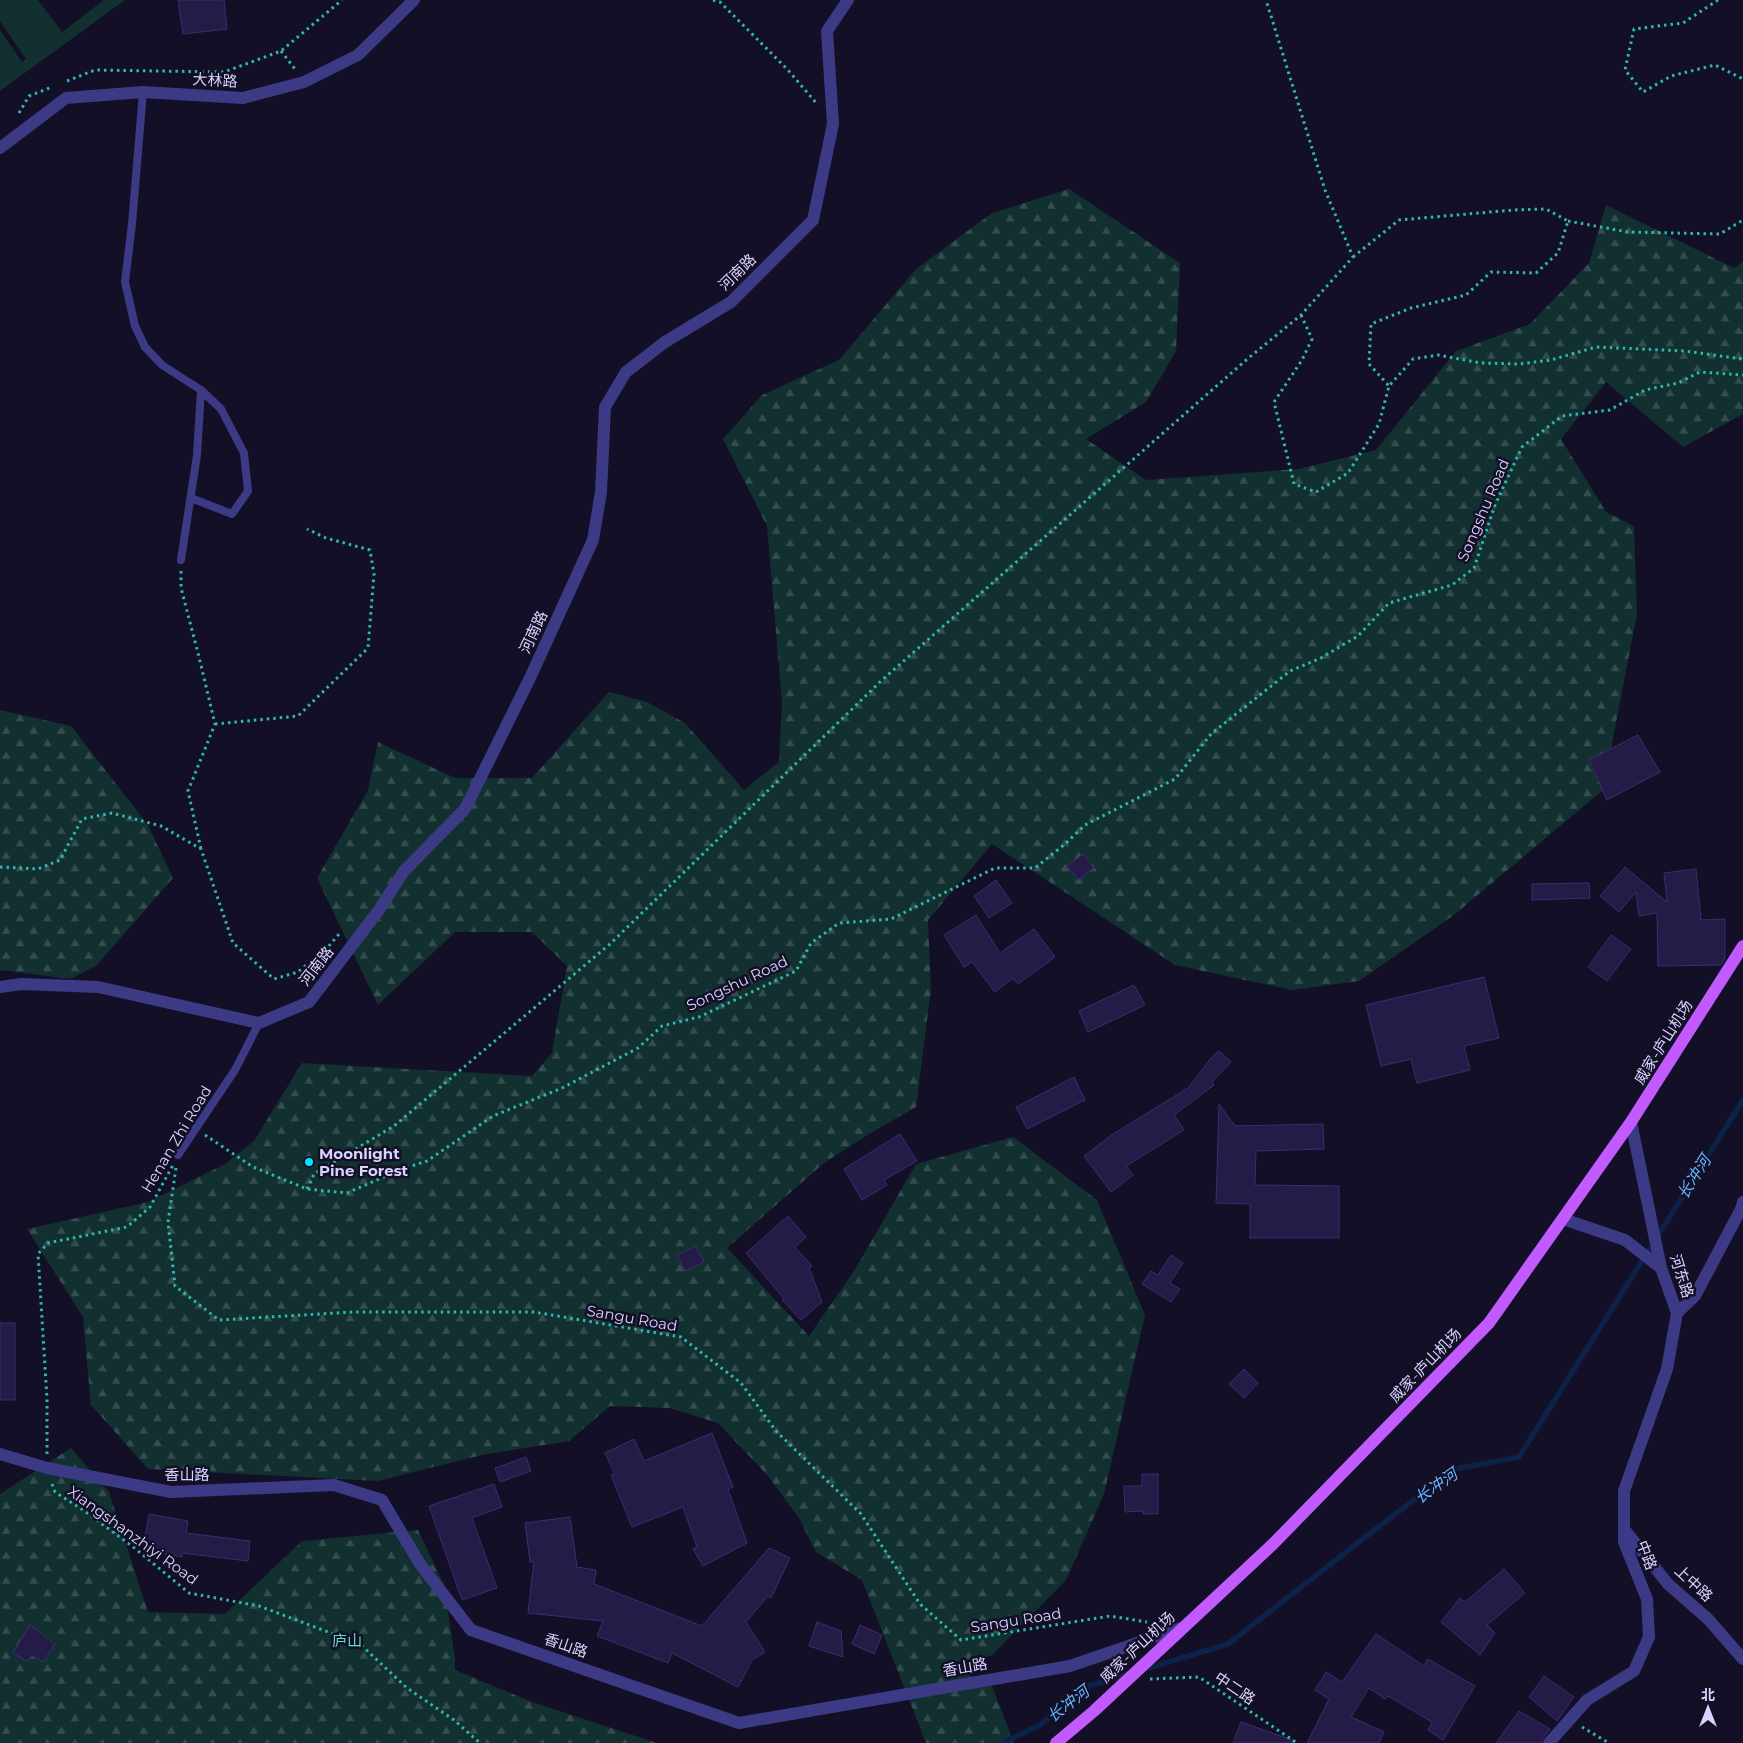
<svg xmlns="http://www.w3.org/2000/svg" width="1743" height="1743" font-family="Montserrat,'Noto Sans SC',sans-serif">
<defs>
<pattern id="forest-firs" width="22" height="20" patternUnits="userSpaceOnUse" patternTransform="scale(1.25)"><rect width="22" height="20" fill="#12302f"/><path d="M5 1l3.5 6h-7zM16 11l3.5 6h-7z" fill="#344d4e"/></pattern>
</defs>
<rect width="100%" height="100%" fill="#130f26"/>
<path fill="url(#forest-firs)" d="M 1069,189 L 1180,263 L 1176,351 L 1146,402 L 1086,439 L 1146,480 L 1299,469 L 1376,450 L 1456,351 L 1530,324 L 1589,263 L 1606,205 L 1734,268 L 1743,262 L 1743,414 L 1683,447 L 1606,382 L 1561,439 L 1606,512 L 1634,526 L 1637,614 L 1603,790 L 1454,915 L 1359,981 L 1292,990 L 1175,965 L 992,844 L 928,920 L 931,989 L 916,1107 L 869,1134 L 824,1163 L 727,1248 L 809,1336 L 854,1271 L 916,1164 L 1013,1137 L 1097,1200 L 1145,1315 L 1104,1494 L 1066,1580 L 992,1655 L 955,1668 L 992,1686 L 1014,1743 L 926,1743 L 862,1580 L 816,1552 L 799,1518 L 767,1475 L 718,1423 L 670,1408 L 610,1406 L 569,1441 L 482,1455 L 378,1481 L 148,1469 L 91,1405 L 83,1317 L 27,1229 L 148,1202 L 225,1164 L 254,1141 L 302,1063 L 532,1076 L 552,1053 L 567,966 L 532,932 L 455,932 L 378,1005 L 317,878 L 368,790 L 378,742 L 455,778 L 532,778 L 609,692 L 647,702 L 685,723 L 744,790 L 779,762 L 782,702 L 767,526 L 723,439 L 762,395 L 839,360 L 916,269 L 992,213 Z
M 0,710 L 71,726 L 148,825 L 173,878 L 97,965 L 71,979 L 0,970 Z
M 71,1448 L 109,1492 L 148,1612 L 225,1614 L 302,1541 L 418,1530 L 444,1585 L 455,1658 L 455,1670 L 532,1702 L 657,1743 L 0,1743 L 0,1494 Z"/>
<path fill="#12302f" d="M 0,0 L 38,0 L 62,32 L 104,0 L 125,0 L 0,91 L 0,30 L 22,62 L 26,59 L 0,21 Z"/>
<g fill="none" stroke-linecap="round" stroke-linejoin="round">
<path stroke="#0c2248" stroke-width="5.5" d="M 1142,1670 L 1228,1644 L 1377,1528 L 1455,1469 L 1519,1457 L 1743,1100
M 1003,1743 L 1040,1725 L 1089,1686 L 1129,1674"/>
</g>
<path fill="#241b47" stroke="#3b2d73" d="M 178,0 L 224,0 L 227,29 L 183,34 Z
M 1638,735 L 1660,772 L 1607,800 L 1589,760 Z
M 1083,854 L 1094,868 L 1078,880 L 1067,866 Z
M 1625,867 L 1667,902 L 1664,873 L 1696,869 L 1701,920 L 1725,919 L 1725,959 L 1721,965 L 1658,966 L 1657,913 L 1639,916 L 1636,892 L 1619,912 L 1600,896 Z
M 996,880 L 1012,903 L 989,918 L 974,896 Z
M 1589,883 L 1590,898 L 1532,900 L 1532,884 Z
M 976,915 L 1000,953 L 1034,929 L 1055,957 L 1018,984 L 1013,978 L 995,992 L 972,962 L 964,967 L 944,935 Z
M 1611,935 L 1631,949 L 1607,981 L 1588,967 Z
M 1484,977 L 1499,1038 L 1464,1046 L 1470,1070 L 1417,1083 L 1411,1059 L 1381,1066 L 1366,1005 Z
M 1134,985 L 1145,1005 L 1088,1032 L 1079,1011 Z
M 1219,1051 L 1231,1062 L 1212,1082 L 1214,1085 L 1174,1115 L 1184,1130 L 1126,1166 L 1133,1175 L 1111,1192 L 1084,1156 L 1113,1134 L 1188,1088 L 1211,1058 Z
M 1074,1077 L 1085,1100 L 1027,1129 L 1016,1107 Z
M 1219,1104 L 1235,1126 L 1323,1124 L 1324,1149 L 1256,1151 L 1255,1185 L 1339,1186 L 1339,1238 L 1250,1238 L 1250,1204 L 1216,1203 Z
M 900,1134 L 917,1161 L 884,1180 L 887,1185 L 862,1200 L 844,1169 Z
M 788,1216 L 806,1237 L 795,1247 L 812,1266 L 809,1268 L 822,1302 L 801,1320 L 782,1300 L 784,1299 L 746,1253 Z
M 696,1246 L 704,1262 L 685,1271 L 677,1255 Z
M 1171,1255 L 1183,1263 L 1170,1283 L 1180,1289 L 1171,1302 L 1142,1284 L 1151,1271 L 1158,1275 Z
M 0,1323 L 15,1323 L 15,1400 L 0,1400 Z
M 1244,1369 L 1258,1383 L 1244,1398 L 1229,1384 Z
M 712,1433 L 733,1487 L 728,1489 L 747,1543 L 703,1566 L 693,1549 L 697,1547 L 683,1507 L 632,1527 L 611,1475 L 615,1474 L 605,1453 L 634,1439 L 644,1461 Z
M 526,1457 L 531,1471 L 500,1482 L 495,1468 Z
M 1142,1474 L 1158,1474 L 1158,1514 L 1143,1514 L 1143,1511 L 1125,1512 L 1124,1486 L 1142,1486 Z
M 494,1484 L 502,1507 L 472,1518 L 497,1588 L 462,1600 L 429,1506 Z
M 149,1514 L 188,1521 L 186,1533 L 250,1541 L 248,1561 L 182,1553 L 182,1557 L 143,1550 Z
M 570,1517 L 577,1567 L 596,1570 L 594,1584 L 702,1626 L 769,1548 L 790,1558 L 771,1598 L 768,1596 L 746,1622 L 765,1652 L 752,1660 L 738,1687 L 672,1653 L 668,1663 L 597,1636 L 603,1621 L 528,1613 L 534,1562 L 530,1562 L 525,1523 Z
M 1504,1569 L 1525,1593 L 1487,1625 L 1495,1633 L 1480,1655 L 1441,1622 L 1460,1598 L 1465,1602 Z
M 817,1622 L 841,1631 L 843,1657 L 809,1646 Z
M 30,1625 L 55,1644 L 43,1662 L 32,1656 L 27,1661 L 13,1653 Z
M 860,1625 L 882,1635 L 874,1654 L 852,1644 Z
M 1376,1634 L 1424,1666 L 1428,1659 L 1475,1686 L 1443,1740 L 1428,1730 L 1432,1722 L 1388,1696 L 1385,1699 L 1369,1688 L 1351,1717 L 1384,1732 L 1379,1743 L 1307,1743 L 1329,1699 L 1315,1690 L 1326,1672 L 1342,1682 Z
M 1544,1676 L 1574,1697 L 1557,1721 L 1529,1697 Z
M 1519,1711 L 1550,1729 L 1543,1738 L 1541,1743 L 1496,1743 Z
M 1241,1722 L 1295,1741 L 1294,1743 L 1233,1743 Z"/>
<g fill="none" stroke-linecap="round" stroke-linejoin="round">
<path stroke="#2fb8b0" stroke-width="3" stroke-dasharray="2.5 4" stroke-linecap="butt" d="M 713,0 L 720,2 L 788,70 L 817,104
M 1718,0 L 1683,23 L 1634,29 L 1625,70 L 1643,92 L 1671,76 L 1715,65 L 1743,79
M 281,51 L 295,69
M 67,81 L 95,70 L 224,72 L 281,51 L 342,0
M 19,113 L 29,96 L 52,87
M 1568,221 L 1628,232 L 1720,234 L 1743,220
M 1353,257 L 1399,220 L 1513,210 L 1546,209 L 1568,221 L 1558,253 L 1536,273 L 1491,272 L 1466,295 L 1411,308 L 1371,324 L 1369,364 L 1389,386
M 1301,315 L 1312,339 L 1302,360 L 1274,402 L 1294,484 L 1316,492 L 1348,473 L 1379,424 L 1389,386 L 1413,359 L 1438,355 L 1481,363 L 1519,364 L 1551,360 L 1596,347 L 1685,351 L 1742,359 L 1743,361
M 181,571 L 181,588 L 198,653 L 215,724 L 188,791 L 201,849
M 215,724 L 298,716 L 368,648 L 374,574 L 370,550 L 326,538 L 307,529
M 0,867 L 38,869 L 60,860 L 82,819 L 112,813 L 161,826 L 201,849 L 233,943 L 274,979 L 298,972 L 328,947 L 340,933
M 205,1135 L 253,1167 L 307,1189 L 347,1193 L 402,1169 L 427,1161 L 493,1116 L 562,1088 L 638,1048 L 662,1026 L 699,1017 L 796,971 L 811,943 L 839,923 L 891,919 L 995,868 L 1035,868 L 1065,844 L 1085,825 L 1175,779 L 1211,734 L 1290,671 L 1321,658 L 1358,636 L 1389,603 L 1452,585 L 1474,568 L 1495,505 L 1522,447 L 1562,416 L 1610,410 L 1645,390 L 1678,383 L 1700,372 L 1743,375
M 176,1168 L 168,1222 L 175,1286 L 219,1320 L 353,1312 L 534,1312 L 681,1337 L 741,1383 L 776,1431 L 861,1514 L 920,1604 L 961,1640 L 1110,1616 L 1147,1622
M 307,1189 L 314,1174 L 394,1126 L 610,944 L 882,680 L 1245,361 L 1301,315 L 1353,257 L 1325,190 L 1266,0
M 47,1454 L 47,1399 L 38,1254 L 48,1243 L 127,1227 L 150,1207 L 173,1165
M 52,1484 L 55,1492 L 83,1510 L 132,1546 L 189,1593 L 259,1606 L 360,1644 L 407,1688 L 454,1720 L 480,1743
M 1150,1679 L 1199,1677 L 1297,1743
M 1582,1727 L 1609,1743"/>
<path stroke="#3d3a85" stroke-width="8" d="M 143,92 L 132,224 L 125,282 L 135,326 L 145,347 L 162,365 L 201,390 L 197,455 L 181,560
M 191,498 L 232,514 L 248,491 L 244,453 L 221,409 L 201,390
M 178,1155 L 235,1070 L 259,1023"/>
<path stroke="#3d3a85" stroke-width="12" d="M 0,148 L 66,98 L 143,92 L 243,98 L 304,82 L 358,55 L 414,0
M 0,987 L 21,984 L 98,987 L 259,1023 L 309,1002 L 379,910 L 404,871 L 465,809 L 530,678 L 593,540 L 601,492 L 605,407 L 626,372 L 665,342 L 731,302 L 813,220 L 833,124 L 827,31 L 848,0
M 1631,1122 L 1661,1268 L 1677,1313 L 1695,1296 L 1741,1209 L 1743,1202
M 1563,1219 L 1625,1240 L 1661,1268
M 0,1454 L 47,1468 L 171,1492 L 334,1485 L 382,1500 L 420,1564 L 471,1630 L 739,1723 L 1070,1666 L 1181,1628
M 1624,1529 L 1668,1584 L 1708,1619 L 1743,1659
M 1549,1743 L 1587,1700 L 1634,1671 L 1649,1637 L 1647,1599 L 1624,1542 L 1624,1491 L 1667,1369 L 1677,1313"/>
<path stroke="#c25bff" stroke-width="12" d="M 1056,1743 L 1094,1711 L 1272,1545 L 1489,1323 L 1631,1122 L 1743,946"/>
</g>
<circle fill="#00e5ff" stroke="#130f26" stroke-width="2" cx="309" cy="1162" r="5"/>
<g text-anchor="middle" dominant-baseline="central" stroke-width="5" stroke-linejoin="round" paint-order="stroke">
<g font-size="15" fill="#d9d4ff" stroke="#130f26">
<text transform="translate(215 80) rotate(3)">大林路</text>
<text transform="translate(737 272) rotate(-44)">河南路</text>
<text transform="translate(1483 510) rotate(-67)">Songshu Road</text>
<text transform="translate(533 632) rotate(-65)">河南路</text>
<text transform="translate(316 966) rotate(-52)">河南路</text>
<text transform="translate(737 983) rotate(-25)">Songshu Road</text>
<text transform="translate(1663 1042) rotate(-58)">威家-庐山机场</text>
<text transform="translate(176 1139) rotate(-59)">Henan Zhi Road</text>
<text transform="translate(1682 1276) rotate(72)">河东路</text>
<text transform="translate(632 1318) rotate(10)">Sangu Road</text>
<text transform="translate(1425 1365) rotate(-46)">威家-庐山机场</text>
<text x="187" y="1474">香山路</text>
<text transform="translate(133 1535) rotate(36)">Xiangshanzhiyi Road</text>
<text transform="translate(1647 1555) rotate(69)">中路</text>
<text transform="translate(1694 1583) rotate(43)">上中路</text>
<text transform="translate(1016 1620) rotate(-9)">Sangu Road</text>
<text transform="translate(566 1645) rotate(19)">香山路</text>
<text transform="translate(1137 1647) rotate(-43)">威家-庐山机场</text>
<text transform="translate(965 1667) rotate(-10)">香山路</text>
<text transform="translate(1235 1688) rotate(34)">中二路</text>
</g>
<g font-size="15" font-weight="bold" fill="#d9d4ff" stroke="#130f26" text-anchor="start">
<text x="319" y="1153">Moonlight<tspan x="319" dy="17">Pine Forest</tspan></text>
</g>
<g font-size="15" fill="#5fe0c0" stroke="#130f26">
<text x="347" y="1640">庐山</text>
</g>
<g font-size="16" font-style="italic" fill="#62b6ff" stroke="#130f26">
<text transform="translate(1694 1177) rotate(-58)">长冲河</text>
<text transform="translate(1436 1486) rotate(-35)">长冲河</text>
<text transform="translate(1068 1704) rotate(-38)">长冲河</text>
</g>
</g>
<g transform="translate(1708 1708)" stroke="#130f26" stroke-width="4" paint-order="stroke">
<path d="M0-4L9 19L0 12L-9 19Z" fill="#d9d4ff"/>
<text y="-8" font-size="14" font-weight="bold" text-anchor="middle" fill="#d9d4ff">北</text>
</g>
</svg>
